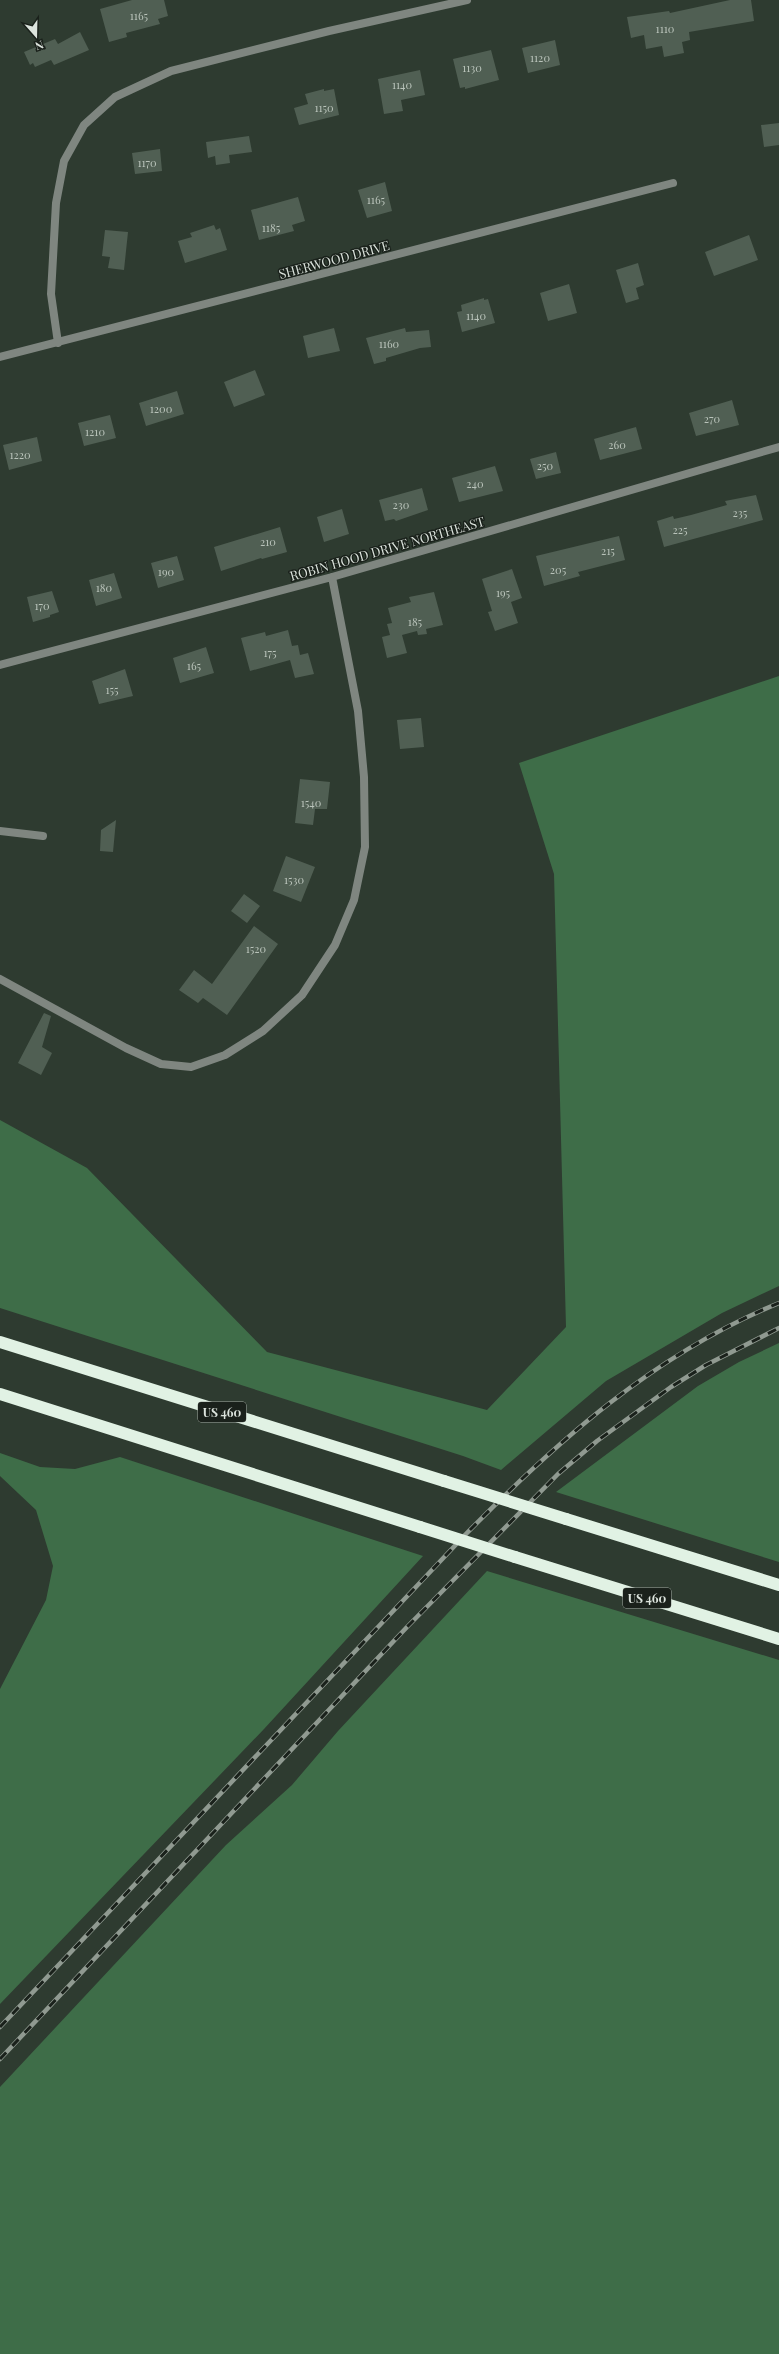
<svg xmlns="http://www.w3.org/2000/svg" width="779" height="2354" font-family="'Playfair Display',serif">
<rect width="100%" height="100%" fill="#2e3b30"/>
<path fill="#3e6d48" d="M 779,676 L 779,1286 L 722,1313 L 606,1381 L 501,1470 L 463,1456 L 0,1308 L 0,1120 L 87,1168 L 267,1352 L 487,1410 L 566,1327 L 554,874 L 519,763 Z
M 779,1343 L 779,1562 L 556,1492 L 698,1386 L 739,1362 Z
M 0,1453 L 40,1467 L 75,1469 L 120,1457 L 423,1556 L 264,1729 L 0,2004 L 0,1689 L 46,1600 L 53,1566 L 36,1510 L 0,1476 Z
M 487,1571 L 779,1660 L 779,2354 L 0,2354 L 0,2087 L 226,1845 L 292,1785 L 338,1731 Z"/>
<path fill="#505f53" d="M 132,0 L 164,0 L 168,16 L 158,19 L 160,24 L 126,33 L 127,37 L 109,42 L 100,9 Z
M 730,0 L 751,0 L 754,21 L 689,32 L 690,40 L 682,42 L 684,53 L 664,57 L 662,46 L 646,49 L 644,35 L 631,38 L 627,17 L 669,11 L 670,13 Z
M 80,32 L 89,50 L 54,65 L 51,60 L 35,67 L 33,63 L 30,65 L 24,52 L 55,39 L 58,44 Z
M 555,40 L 560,65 L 528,73 L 522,48 Z
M 491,50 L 499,80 L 465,89 L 465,87 L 460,88 L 453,59 Z
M 420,70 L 425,95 L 401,100 L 403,111 L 384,114 L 378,79 Z
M 324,89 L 324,91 L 334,89 L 339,115 L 299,125 L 294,108 L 308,104 L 305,94 Z
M 779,123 L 779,145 L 764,147 L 761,125 Z
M 249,136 L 252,152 L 229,155 L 230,163 L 216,165 L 215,156 L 208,158 L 206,142 Z
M 160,149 L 162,171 L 135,174 L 132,153 Z
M 385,182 L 392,211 L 367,218 L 358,190 Z
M 298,197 L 305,221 L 292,225 L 294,231 L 259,240 L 251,210 Z
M 214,225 L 216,230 L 220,228 L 227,250 L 185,263 L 178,241 L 192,237 L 190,233 Z
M 105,230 L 128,232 L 124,270 L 108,268 L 110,257 L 102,256 Z
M 749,235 L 758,260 L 714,276 L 705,252 Z
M 638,263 L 644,285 L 636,288 L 639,299 L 626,303 L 616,270 Z
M 569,284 L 577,313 L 548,321 L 540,293 Z
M 484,298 L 484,300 L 488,299 L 495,323 L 462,332 L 457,312 L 462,311 L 461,305 Z
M 334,328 L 340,351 L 308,358 L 303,336 Z
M 405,328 L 406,332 L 429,330 L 431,347 L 420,348 L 386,358 L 386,361 L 374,364 L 366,338 Z
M 255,370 L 265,395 L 234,407 L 224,382 Z
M 177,391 L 184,414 L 146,426 L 139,403 Z
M 732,400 L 739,425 L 696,436 L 689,413 Z
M 110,415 L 116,438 L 84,446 L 78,423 Z
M 636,427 L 642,449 L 600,460 L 594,439 Z
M 37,437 L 42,461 L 9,470 L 3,445 Z
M 556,452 L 561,473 L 536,479 L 530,459 Z
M 495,466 L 503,491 L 459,502 L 452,478 Z
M 422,488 L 428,510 L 396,521 L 394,519 L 385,521 L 379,500 Z
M 756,495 L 763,520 L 664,547 L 657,521 L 673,516 L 674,519 L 691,515 L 727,505 L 725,501 Z
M 342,509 L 349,534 L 324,542 L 317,517 Z
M 280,527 L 287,552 L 262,559 L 261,558 L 221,571 L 214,547 Z
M 619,536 L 625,560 L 578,572 L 580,576 L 544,586 L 536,556 Z
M 177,556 L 184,580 L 158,588 L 151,563 Z
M 512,569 L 522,598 L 511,602 L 518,623 L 495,631 L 488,612 L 492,611 L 482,579 Z
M 114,573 L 122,598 L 96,606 L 89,580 Z
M 52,591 L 59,612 L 50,615 L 50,617 L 33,622 L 27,597 Z
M 434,592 L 443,625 L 426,629 L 427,634 L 418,635 L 417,631 L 402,635 L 407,653 L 387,658 L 382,637 L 390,635 L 387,624 L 392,623 L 388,608 L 411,602 L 409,597 Z
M 288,630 L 292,646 L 298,645 L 300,655 L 308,653 L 314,674 L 295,678 L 290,660 L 250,671 L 241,638 L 265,632 L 266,636 Z
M 206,647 L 214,673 L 180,683 L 173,658 Z
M 125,669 L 133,696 L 99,704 L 92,681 Z
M 421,718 L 424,747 L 400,749 L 397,720 Z
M 300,779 L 330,782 L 327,809 L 315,809 L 313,825 L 295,823 Z
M 116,820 L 113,852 L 100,851 L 101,830 Z
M 286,856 L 315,867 L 301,902 L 273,891 Z
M 244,894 L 260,906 L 247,923 L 231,911 Z
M 254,926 L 278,944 L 227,1015 L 203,998 L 198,1003 L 179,990 L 194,970 L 212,984 Z
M 44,1013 L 51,1016 L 42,1047 L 52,1053 L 41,1075 L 18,1063 Z"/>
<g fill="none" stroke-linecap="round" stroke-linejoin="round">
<path stroke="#7f8680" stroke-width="8" d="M 0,831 L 43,836"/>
<path stroke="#7f8680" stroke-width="8" d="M 58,343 L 51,294 L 56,203 L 64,161 L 84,125 L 115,97 L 171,71 L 329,31 L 467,0
M 0,357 L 673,183
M 0,665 L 332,577 L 779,447
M 0,979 L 126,1048 L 161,1064 L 191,1067 L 225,1055 L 263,1031 L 302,995 L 335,945 L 354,900 L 365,847 L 364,777 L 358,711 L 332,577"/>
<path stroke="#e1f2e4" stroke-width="12" d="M 0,1342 L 444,1481
M 0,1394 L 420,1527
M 566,1519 L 779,1585
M 515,1557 L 779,1639"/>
<defs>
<path id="rail" d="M 0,2027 L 465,1535 C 557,1441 656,1353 779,1303
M 0,2059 L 407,1627 L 558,1474 L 597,1441 L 671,1387 L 706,1365 L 779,1328"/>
</defs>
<use href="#rail" stroke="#909a91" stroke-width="4.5"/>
<use href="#rail" stroke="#1a211b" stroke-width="3" stroke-dasharray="9" stroke-linecap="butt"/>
<path stroke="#e1f2e4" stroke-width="12" d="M 444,1481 L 566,1519
M 420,1527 L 515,1557"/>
</g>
<g text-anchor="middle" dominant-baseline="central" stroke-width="3" stroke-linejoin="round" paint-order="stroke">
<g font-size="11" fill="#b9c3ba">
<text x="139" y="15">1165</text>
<text x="665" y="28">1110</text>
<text x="540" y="57">1120</text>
<text x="472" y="67">1130</text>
<text x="402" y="84">1140</text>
<text x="324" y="107">1150</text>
<text x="147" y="162">1170</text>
<text x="376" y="199">1165</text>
<text x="271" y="227">1185</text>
<text x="476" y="315">1140</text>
<text x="389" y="343">1160</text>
<text x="161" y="408">1200</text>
<text x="712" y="418">270</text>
<text x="95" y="431">1210</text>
<text x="617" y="444">260</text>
<text x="20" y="454">1220</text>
<text x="545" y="465">250</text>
<text x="475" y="483">240</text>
<text x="401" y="504">230</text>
<text x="740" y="512">235</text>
<text x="680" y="529">225</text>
<text x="268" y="541">210</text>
<text x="608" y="550">215</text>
<text x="558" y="569">205</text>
<text x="166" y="571">190</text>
<text x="104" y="587">180</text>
<text x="503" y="592">195</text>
<text x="42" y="605">170</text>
<text x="415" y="621">185</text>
<text x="270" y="652">175</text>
<text x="194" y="665">165</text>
<text x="112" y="689">155</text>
<text x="311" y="802">1540</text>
<text x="294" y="879">1530</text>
<text x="256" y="948">1520</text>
</g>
<g fill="#1a211b" stroke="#a2aaa3" stroke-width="1">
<rect x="198" y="1402" width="48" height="20" rx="3"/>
<rect x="623" y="1588" width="48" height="20" rx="3"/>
</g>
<g font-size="12" font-weight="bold" fill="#dce4dd">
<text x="222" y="1412">US 460</text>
<text x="647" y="1598">US 460</text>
</g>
<g font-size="13" fill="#dce4dd" stroke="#1a211b">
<text transform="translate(334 259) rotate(-15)">SHERWOOD DRIVE</text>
<text transform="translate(387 548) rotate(-16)">ROBIN HOOD DRIVE NORTHEAST</text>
</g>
</g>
<g transform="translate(36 36) rotate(160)" stroke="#1a211b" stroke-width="3" paint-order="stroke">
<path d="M0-3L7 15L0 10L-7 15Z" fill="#dce4dd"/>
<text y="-6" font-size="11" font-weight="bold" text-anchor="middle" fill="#dce4dd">N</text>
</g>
</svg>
